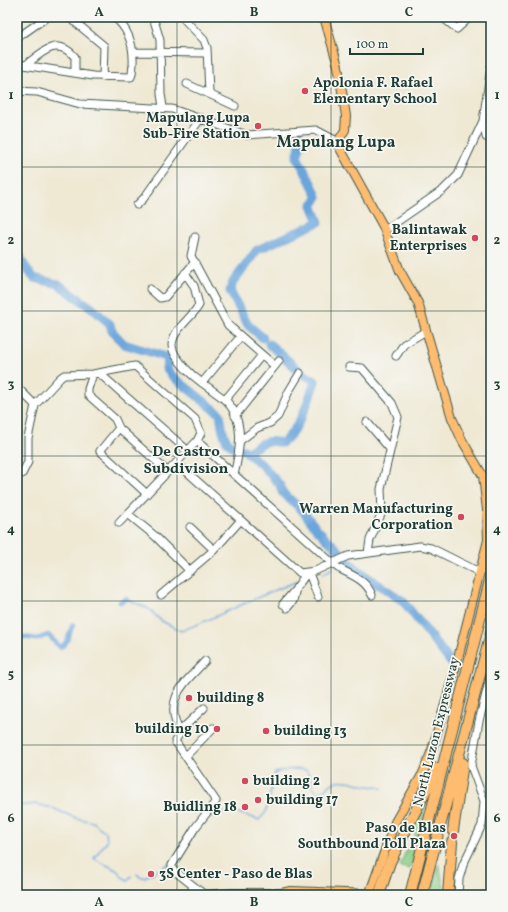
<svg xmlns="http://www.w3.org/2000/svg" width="508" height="912" font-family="Vollkorn,serif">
<rect width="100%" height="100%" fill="#f6f6f2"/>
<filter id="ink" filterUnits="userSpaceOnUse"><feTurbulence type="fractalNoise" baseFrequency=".025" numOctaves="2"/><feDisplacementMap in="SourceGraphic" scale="8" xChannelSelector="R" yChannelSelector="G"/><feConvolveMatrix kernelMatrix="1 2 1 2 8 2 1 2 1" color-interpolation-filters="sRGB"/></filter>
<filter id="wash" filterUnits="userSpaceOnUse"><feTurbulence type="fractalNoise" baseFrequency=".012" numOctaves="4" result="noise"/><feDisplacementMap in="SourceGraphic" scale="16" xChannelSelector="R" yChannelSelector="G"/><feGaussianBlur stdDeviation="0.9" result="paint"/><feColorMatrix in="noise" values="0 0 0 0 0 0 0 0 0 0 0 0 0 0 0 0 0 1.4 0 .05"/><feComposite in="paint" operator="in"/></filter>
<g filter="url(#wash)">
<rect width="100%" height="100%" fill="#efe9d4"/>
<path fill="#8ed28a" stroke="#56885f" d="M 427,802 L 410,869 L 400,867 L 404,855 L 415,837 L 415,823 Z
M 439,864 L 445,893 L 432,893 Z"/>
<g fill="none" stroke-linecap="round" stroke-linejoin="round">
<path stroke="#6ba5db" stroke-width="1.5" d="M 339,564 L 347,561
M 323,574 L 333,568
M 126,599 L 149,609 L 160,620 L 181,631 C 220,616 257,596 296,582
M 17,806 L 36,804 L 52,808 L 76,818 L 93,822 L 106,833 L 107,841 L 94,858 C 102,865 118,867 122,877 L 128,880 L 131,876
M 206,818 L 233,811 L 259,820 L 266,812 L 275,773 C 286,769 294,768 306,770 L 312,779 L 312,787 L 318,793 C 325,790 331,783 337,781 C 351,778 364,789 378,786 L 382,789
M 137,874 L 140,877 L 145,877 L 170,863"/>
<path stroke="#6ba5db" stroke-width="5" d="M 120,602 L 126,599
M 17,636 L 37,639 L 48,635 L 60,647 C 70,643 68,633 73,625"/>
<path stroke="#6ba5db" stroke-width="9" d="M 17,250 L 24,265 L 34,278 L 58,284 L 92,308 L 110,324 L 112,331 L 124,344 L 169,358 L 166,368 L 171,375 L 220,414 C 223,428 222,444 238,449
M 263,338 L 248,325 L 230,291 L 233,282 L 257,250 L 319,222 L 312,205 C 314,203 317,199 317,197 C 317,193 300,162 297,157 L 300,146 L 298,133
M 244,450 L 261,464 L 280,485 L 282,492 L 302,510 L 316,528 L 342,554
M 248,452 C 262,443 265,439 282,443 C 300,429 308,402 315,381 L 302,373 L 269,344
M 345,559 L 366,576 L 403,601 L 452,664"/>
</g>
</g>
<g filter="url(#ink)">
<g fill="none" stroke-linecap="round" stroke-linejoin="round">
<defs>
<path id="minor" d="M 69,17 L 104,46 L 103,77
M 153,17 L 160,40 L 161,94 L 163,107
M 182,17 L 204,40 L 207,48 L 209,93
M 442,17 L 457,29 L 470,17
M 17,38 L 47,17
M 133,52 L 207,53
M 17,64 L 93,76 L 131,77 C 133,73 132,69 133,65 C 134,46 129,29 114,17
M 26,65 C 42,52 57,36 75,57 L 75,73
M 187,84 L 235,106
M 17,91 L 37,92 L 80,104 L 172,109 L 247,135 L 316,130 L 337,141
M 484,119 L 486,137 L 491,139
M 137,205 L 144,198 L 201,118
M 385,230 L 443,190 L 458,175 L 483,121 L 491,67
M 195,237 L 191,256 L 228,325 L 275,366
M 185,273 L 194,286 L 199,305 C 192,318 173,329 172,345 C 172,351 175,355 178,359 C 190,377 208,386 224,399 C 246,418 240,451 234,475
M 150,289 L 160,298 L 165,297 L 195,262
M 396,356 L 404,344 L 426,331
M 349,367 L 362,368 L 392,403 L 398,417 L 381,489 L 382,512 L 370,540 L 368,553
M 99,373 L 188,451
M 93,374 L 88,389 L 88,395 L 115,419 L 119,428 L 168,472
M 202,383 L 240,337
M 17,387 L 35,405
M 225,400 L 262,355
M 235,416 L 279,361
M 367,422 L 390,449
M 119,428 L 100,451 L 147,494
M 241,440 L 257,428 L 270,423 L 278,416 L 289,391 L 300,373
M 197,441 L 338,568 C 352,575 366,580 372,595
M 177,463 L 300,573 L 315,571 L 348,556 L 420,546 L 431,548 L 479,572
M 22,474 L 28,462 L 28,438 L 35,405 L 60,378 L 64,375 L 93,374 L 135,366 L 195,419 L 201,433 L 197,441 L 119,523
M 128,514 L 155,536 L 190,571
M 190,527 L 214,550
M 309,573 L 318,597
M 161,595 L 214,550 L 240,521
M 283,604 L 295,590
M 287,608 L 293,601 L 296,588 L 307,573
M 204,708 L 183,728 L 175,741 L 216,801 L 195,828 L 172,865 L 172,869 L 205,895
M 180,733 C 163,699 183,685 205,661
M 186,756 L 213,728
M 190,895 L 193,886
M 458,895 L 459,879 L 463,865 L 482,825 L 484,801 L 471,766 L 479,721 L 491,674"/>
<path id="major" d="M 324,17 L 338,66 L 346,116 L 345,130 L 337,143 L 383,226 L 400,271 L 418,303 L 452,418 L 462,440 L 483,476 L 487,510 L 488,540 L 458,658 L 432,750 L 423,773 L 395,822 L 369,895
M 200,895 L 233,893 L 281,893 L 291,891 L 373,894"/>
<path id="highway" d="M 453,831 L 463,763
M 379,895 L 390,862 L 437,768
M 410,895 L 491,576
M 422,895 L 491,633
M 448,895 L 452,842"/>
</defs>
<use href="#minor" stroke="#3e574c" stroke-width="9"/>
<use href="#major" stroke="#3e574c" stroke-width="10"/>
<use href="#highway" stroke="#3e574c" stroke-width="12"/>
<use href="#minor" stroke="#fff" stroke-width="7"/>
<use href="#major" stroke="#fdbc70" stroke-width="8"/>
<use href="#highway" stroke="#fdbc70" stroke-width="10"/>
</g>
</g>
<path fill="none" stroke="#1f3d34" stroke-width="1" stroke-opacity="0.55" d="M 177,17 L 177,895M 331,17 L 331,895M 17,167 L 491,167M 17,311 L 491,311M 17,456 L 491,456M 17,601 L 491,601M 17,745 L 491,745"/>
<g fill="#d1495b" stroke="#f6f6f2" stroke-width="1.5">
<circle cx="305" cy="91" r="4"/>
<circle cx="258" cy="126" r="4"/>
<circle cx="475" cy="238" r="4"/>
<circle cx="461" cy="517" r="4"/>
<circle cx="189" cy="698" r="4"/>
<circle cx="217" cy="729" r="4"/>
<circle cx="266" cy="731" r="4"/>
<circle cx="245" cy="781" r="4"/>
<circle cx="258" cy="800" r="4"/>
<circle cx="245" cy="807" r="4"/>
<circle cx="454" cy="836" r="4"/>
<circle cx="151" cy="874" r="4"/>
</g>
<g text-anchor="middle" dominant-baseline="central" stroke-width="3.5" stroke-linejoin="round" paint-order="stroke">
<g font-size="14" font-weight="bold" fill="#1f3d34" stroke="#f6f6f2" text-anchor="start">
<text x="313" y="83">Apolonia F. Rafael<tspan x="313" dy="16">Elementary School</tspan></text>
<text x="250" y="118" text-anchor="end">Mapulang Lupa<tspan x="250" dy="16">Sub-Fire Station</tspan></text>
<text x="467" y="230" text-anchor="end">Balintawak<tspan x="467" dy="16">Enterprises</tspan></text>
<text x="453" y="509" text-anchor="end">Warren Manufacturing<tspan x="453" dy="16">Corporation</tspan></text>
<text x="197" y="698">building 8</text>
<text x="209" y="729" text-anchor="end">building 10</text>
<text x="274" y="731">building 13</text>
<text x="253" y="781">building 2</text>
<text x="266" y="800">building 17</text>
<text x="237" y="807" text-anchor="end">Buidling 18</text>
<text x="446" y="828" text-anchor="end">Paso de Blas<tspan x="446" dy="16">Southbound Toll Plaza</tspan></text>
<text x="159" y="874">3S Center - Paso de Blas</text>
</g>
<g font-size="14" fill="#1f3d34" stroke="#f6f6f2">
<text transform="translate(437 732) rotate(-76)">North Luzon Expressway</text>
</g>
<g font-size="15" font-weight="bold" fill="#1f3d34" stroke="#f6f6f2">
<text x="186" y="452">De Castro<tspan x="186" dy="17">Subdivision</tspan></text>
</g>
<g font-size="16" font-weight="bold" fill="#1f3d34" stroke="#f6f6f2">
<text x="336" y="143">Mapulang Lupa</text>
</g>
</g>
<rect width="508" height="912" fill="none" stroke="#f6f6f2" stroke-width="44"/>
<path d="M350 48v6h73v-6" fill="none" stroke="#1f3d34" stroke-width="2"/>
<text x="356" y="48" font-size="12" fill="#1f3d34" stroke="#f6f6f2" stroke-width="3" paint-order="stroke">100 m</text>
<rect x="22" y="22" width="464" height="868" fill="none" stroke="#1f3d34" stroke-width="1.5"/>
<g font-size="13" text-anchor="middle" font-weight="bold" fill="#1f3d34">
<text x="99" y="16">A</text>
<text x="254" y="16">B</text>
<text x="409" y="16">C</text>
<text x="11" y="99">1</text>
<text x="497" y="99">1</text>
<text x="11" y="244">2</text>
<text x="497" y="244">2</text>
<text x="11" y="388">3</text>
<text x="497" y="388">3</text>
<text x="11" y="533">4</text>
<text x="497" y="533">4</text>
<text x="11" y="678">5</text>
<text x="497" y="678">5</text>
<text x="11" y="822">6</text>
<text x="497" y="822">6</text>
<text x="99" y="906">A</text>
<text x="254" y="906">B</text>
<text x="409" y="906">C</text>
</g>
</svg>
